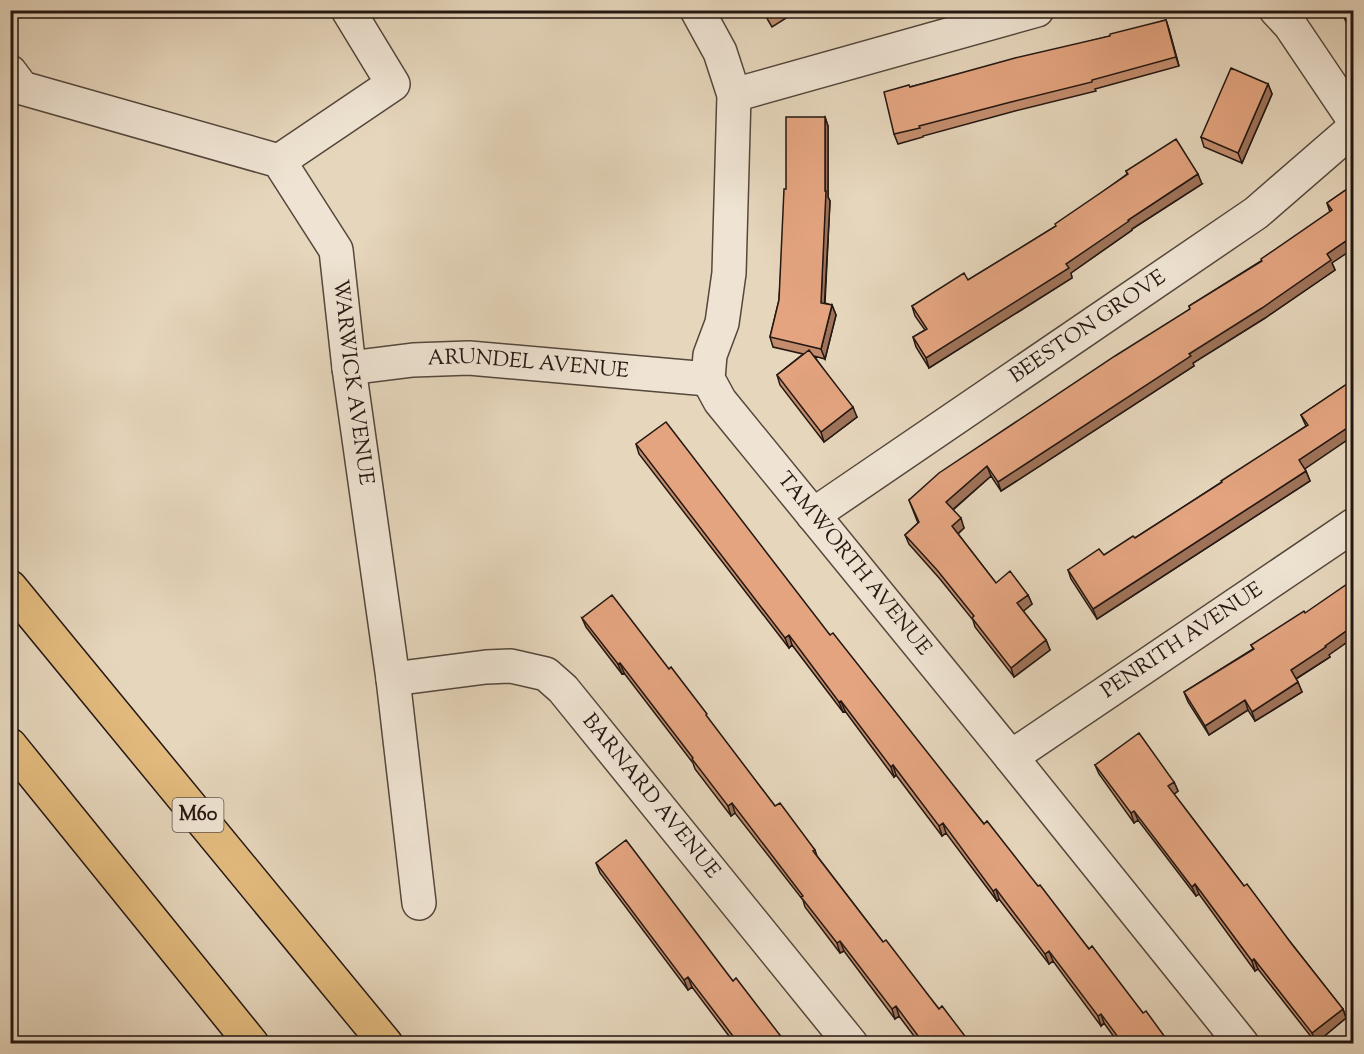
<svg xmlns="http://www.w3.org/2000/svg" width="1364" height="1054" font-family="'Sorts Mill Goudy',serif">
<rect width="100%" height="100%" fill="#e6d6bc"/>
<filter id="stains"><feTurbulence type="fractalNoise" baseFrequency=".00333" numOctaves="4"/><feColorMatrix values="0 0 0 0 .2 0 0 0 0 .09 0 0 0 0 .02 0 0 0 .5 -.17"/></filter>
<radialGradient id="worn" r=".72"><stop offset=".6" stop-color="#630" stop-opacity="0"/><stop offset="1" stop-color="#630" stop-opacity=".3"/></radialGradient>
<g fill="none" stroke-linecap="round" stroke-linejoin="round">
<defs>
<g id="minor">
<path id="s1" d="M 697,10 L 720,52 L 734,95 L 729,273 L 722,323 L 710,355 L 708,379 L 720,401 L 1011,757 L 1242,1044"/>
<path d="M 1276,10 L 1290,25 L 1354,120"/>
<path id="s2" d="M 10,72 L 22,88 L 279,161 L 336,250 L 349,368 L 393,679 L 419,903"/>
<path d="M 734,95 L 1037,10"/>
<path d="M 279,161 L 393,84 L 348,10"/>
<path id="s3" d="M 349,368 L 413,360 L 469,358 L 708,379"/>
<path id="s4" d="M 813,515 L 1256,213 L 1354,128"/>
<path id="s5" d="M 393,679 L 486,667 L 511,666 L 546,674 L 563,689 L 851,1044"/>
<path id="s6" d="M 1011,757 L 1354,525"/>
</g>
<path id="highway" d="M 10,587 L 386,1044
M 10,745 L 252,1044"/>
</defs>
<use href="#minor" stroke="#54473c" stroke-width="36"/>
<use href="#highway" stroke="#241712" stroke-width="36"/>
<use href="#minor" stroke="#efe4d3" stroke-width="33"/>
<use href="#highway" stroke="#e3bb7e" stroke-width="33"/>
</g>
<path fill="#c38d6d" stroke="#241712" stroke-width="1.5" d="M 762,10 L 799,10 L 772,27 Z
M 1353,10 L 1353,33 L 1346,22 L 1342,12 Z
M 1166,20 L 1179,66 L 1095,89 L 1096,91 L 1015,111 L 923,136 L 923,137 L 898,144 L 894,134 L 910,87 L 1110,36 Z
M 1268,84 L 1272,94 L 1242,163 L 1204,147 L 1201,137 Z
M 825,117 L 828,126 L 828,197 L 830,201 L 825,303 L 832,305 L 836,315 L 825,359 L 814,356 L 857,417 L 824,442 L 780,385 L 777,375 L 803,354 L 773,347 L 770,337 L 779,300 L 786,189 Z
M 1126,171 L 1202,184 L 1132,229 L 1132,230 L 1071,273 L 1072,278 L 929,368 L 916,347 L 913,337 L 925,330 L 915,316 L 912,306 L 968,280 L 1056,226 L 1127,174 Z
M 1353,185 L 1332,263 L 1335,270 L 1265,318 L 1193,363 L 1194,366 L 1001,491 L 991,476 L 953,510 L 964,528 L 958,534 L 996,583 L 1028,595 L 1032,604 L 1023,611 L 1046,640 L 1050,650 L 1014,677 L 975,627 L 973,620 L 940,579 L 909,544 L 905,535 L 918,523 L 909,500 L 1190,309 L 1189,306 L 1261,261 L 1330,212 L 1327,203 Z
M 1353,380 L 1305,469 L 1310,481 L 1097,619 L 1071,579 L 1068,570 L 1104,555 L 1135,538 L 1222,482 L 1306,426 L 1301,415 Z
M 636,444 L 830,635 L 984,824 L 1143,1013 L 1170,1044 L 1119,1044 L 1104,1023 L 1101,1026 L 1053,961 L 1049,964 L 999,899 L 997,901 L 946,833 L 942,836 L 896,775 L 894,777 L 845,711 L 843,712 L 792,645 L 789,648 L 639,454 Z
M 582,618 L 669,669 L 775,806 L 815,850 L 817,856 L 883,942 L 939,1009 L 971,1044 L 920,1044 L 899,1016 L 895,1019 L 844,951 L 840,953 L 805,907 L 803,900 L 735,813 L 731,816 L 695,769 L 693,763 L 624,673 L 622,674 L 586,627 Z
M 1251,645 L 1329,655 L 1330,657 L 1296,679 L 1302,692 L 1255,721 L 1248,710 L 1209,735 L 1188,702 L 1184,692 L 1253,649 Z
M 1095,765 L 1174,782 L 1178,791 L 1174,794 L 1244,886 L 1291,943 L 1343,1009 L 1346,1018 L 1316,1043 L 1258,969 L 1255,971 L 1199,894 L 1196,896 L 1138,820 L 1134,823 L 1099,774 Z
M 596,863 L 733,981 L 786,1043 L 789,1044 L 735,1044 L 692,987 L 688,990 L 600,873 Z"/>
<path fill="#9f7359" stroke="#241712" stroke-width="1.5" d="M 1166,20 L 1169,29 L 1179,66 L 1176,57 Z
M 1268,84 L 1272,94 L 1242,163 L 1238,153 Z
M 825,117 L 828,126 L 828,197 L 830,201 L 824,312 L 821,303 L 825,191 Z
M 1198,174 L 1202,184 L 1132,229 L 1132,230 L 1071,273 L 1072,278 L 929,368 L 926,358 L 1066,264 L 1128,220 Z
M 1353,236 L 1353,249 L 1332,263 L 1335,270 L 1265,318 L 1193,363 L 1194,366 L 1001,491 L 998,482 L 1189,354 L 1327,254 Z
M 832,305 L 836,315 L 825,359 L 821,349 Z
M 853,407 L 857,417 L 824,442 L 821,432 Z
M 1353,424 L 1353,436 L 1303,470 L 1299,460 Z
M 987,466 L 991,476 L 950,512 L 946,502 Z
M 1306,471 L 1310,481 L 1097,619 L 1093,609 Z
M 961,518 L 964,528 L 955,536 L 952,526 Z
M 1028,595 L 1032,604 L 1021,613 L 1017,603 Z
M 1353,626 L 1353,638 L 1329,655 L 1330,657 L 1294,680 L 1291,670 Z
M 789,635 L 792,645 L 789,648 L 785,638 Z
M 1046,640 L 1050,650 L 1014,677 L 1011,668 Z
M 620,663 L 624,673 L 622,674 L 618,664 Z
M 1298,682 L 1302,692 L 1255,721 L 1252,712 Z
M 1245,700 L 1248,710 L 1209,735 L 1205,726 Z
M 841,701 L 845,711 L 843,712 L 839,702 Z
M 893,765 L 896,775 L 894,777 L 891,767 Z
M 1174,782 L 1178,791 L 1172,796 L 1168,786 Z
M 732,803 L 735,813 L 731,816 L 728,806 Z
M 1134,811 L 1138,820 L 1134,823 L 1131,813 Z
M 943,823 L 946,833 L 942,836 L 939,826 Z
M 1195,884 L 1199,894 L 1196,896 L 1192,887 Z
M 996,889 L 999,899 L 997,901 L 993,891 Z
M 840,941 L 844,951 L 840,953 L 837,943 Z
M 1049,951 L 1053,961 L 1049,964 L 1045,954 Z
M 1254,959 L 1258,969 L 1255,971 L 1252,961 Z
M 688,977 L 692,987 L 688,990 L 684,980 Z
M 896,1006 L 899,1016 L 895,1019 L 892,1009 Z
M 1343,1009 L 1346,1018 L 1316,1043 L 1312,1033 Z
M 1101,1014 L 1104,1023 L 1101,1026 L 1098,1016 Z"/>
<path fill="#e3a47f" stroke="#241712" stroke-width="1.5" d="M 764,10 L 779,10 L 768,17 Z
M 1344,10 L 1353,10 L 1353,29 L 1342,12 Z
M 1166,20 L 1176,57 L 1092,80 L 1092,82 L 1011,102 L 919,126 L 920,128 L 894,134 L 884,92 L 909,85 L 910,87 L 1015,58 L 1110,36 L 1110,34 Z
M 1231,68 L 1268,84 L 1238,153 L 1201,137 Z
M 786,117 L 825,117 L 825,191 L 826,191 L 821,303 L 832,305 L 821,349 L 770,337 L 779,300 L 784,189 L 786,189 Z
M 1176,139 L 1198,174 L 1128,220 L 1129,221 L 1066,264 L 1069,268 L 926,358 L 913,337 L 927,329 L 912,306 L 964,273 L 968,280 L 1056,226 L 1055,224 L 1128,174 L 1126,171 Z
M 1353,185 L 1353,236 L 1327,254 L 1331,260 L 1262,308 L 1189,354 L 1191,356 L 998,482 L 987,466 L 946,502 L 961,518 L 952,526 L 996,583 L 1010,571 L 1028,595 L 1017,603 L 1046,640 L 1011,668 L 972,618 L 974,616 L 937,570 L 905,535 L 919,522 L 909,500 L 939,473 L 1115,356 L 1190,309 L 1189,306 L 1262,261 L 1261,259 L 1332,210 L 1327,203 Z
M 809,350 L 853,407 L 821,432 L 777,375 Z
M 1353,380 L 1353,424 L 1299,460 L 1306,471 L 1093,609 L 1068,570 L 1099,549 L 1104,555 L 1133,536 L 1135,538 L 1222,482 L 1221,481 L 1308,425 L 1301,415 Z
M 666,422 L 830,635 L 833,633 L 984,824 L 987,821 L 1038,886 L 1040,885 L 1089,949 L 1092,946 L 1143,1013 L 1146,1011 L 1170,1044 L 1123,1044 L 1101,1014 L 1098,1016 L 1049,951 L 1045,954 L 996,889 L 993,891 L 943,823 L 939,826 L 893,765 L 891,767 L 841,701 L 839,702 L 789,635 L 785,638 L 636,444 Z
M 1353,580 L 1353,626 L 1325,646 L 1326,647 L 1291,670 L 1298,682 L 1252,712 L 1245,700 L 1205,726 L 1184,692 L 1254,649 L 1251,645 L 1304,611 L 1305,613 Z
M 612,595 L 669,669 L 671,667 L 707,714 L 706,715 L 775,806 L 780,803 L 815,850 L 813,851 L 883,942 L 886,940 L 939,1009 L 942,1006 L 971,1044 L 924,1044 L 896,1006 L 892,1009 L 840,941 L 837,943 L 801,897 L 803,896 L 732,803 L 728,806 L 692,759 L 693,758 L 620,663 L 618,664 L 582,618 Z
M 1139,733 L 1174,782 L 1168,786 L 1244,886 L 1247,884 L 1291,943 L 1343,1009 L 1312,1033 L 1254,959 L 1252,961 L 1195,884 L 1192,887 L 1134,811 L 1131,813 L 1095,765 Z
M 626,840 L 733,981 L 736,978 L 786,1043 L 788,1042 L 789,1044 L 739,1044 L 688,977 L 684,980 L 596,863 Z"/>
<g text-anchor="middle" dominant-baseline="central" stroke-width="5" stroke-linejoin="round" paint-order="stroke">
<rect fill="#efe4d3" stroke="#61544c" stroke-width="1.5" x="172.5" y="798" width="51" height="34" rx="4.5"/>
<g font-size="20" font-weight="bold" fill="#241712">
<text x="198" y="815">M60</text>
</g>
<g font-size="21" fill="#241712" stroke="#efe4d3">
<text stroke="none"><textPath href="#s4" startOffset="333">BEESTON GROVE</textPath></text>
<text stroke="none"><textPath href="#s3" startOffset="180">ARUNDEL AVENUE</textPath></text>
<text stroke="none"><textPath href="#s2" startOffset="526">WARWICK AVENUE</textPath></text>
<text stroke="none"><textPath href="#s1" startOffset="616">TAMWORTH AVENUE</textPath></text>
<text stroke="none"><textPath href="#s6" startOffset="207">PENRITH AVENUE</textPath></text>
<text stroke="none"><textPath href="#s5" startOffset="316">BARNARD AVENUE</textPath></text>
</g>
</g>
<rect width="1364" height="1054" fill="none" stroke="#e6d6bc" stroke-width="36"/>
<rect x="12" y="12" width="1340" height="1030" fill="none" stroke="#241712" stroke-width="3"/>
<rect x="18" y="18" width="1328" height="1018" fill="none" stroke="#241712" stroke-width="1.5"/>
<rect width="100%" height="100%" filter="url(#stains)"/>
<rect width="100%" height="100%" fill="url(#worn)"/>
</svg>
